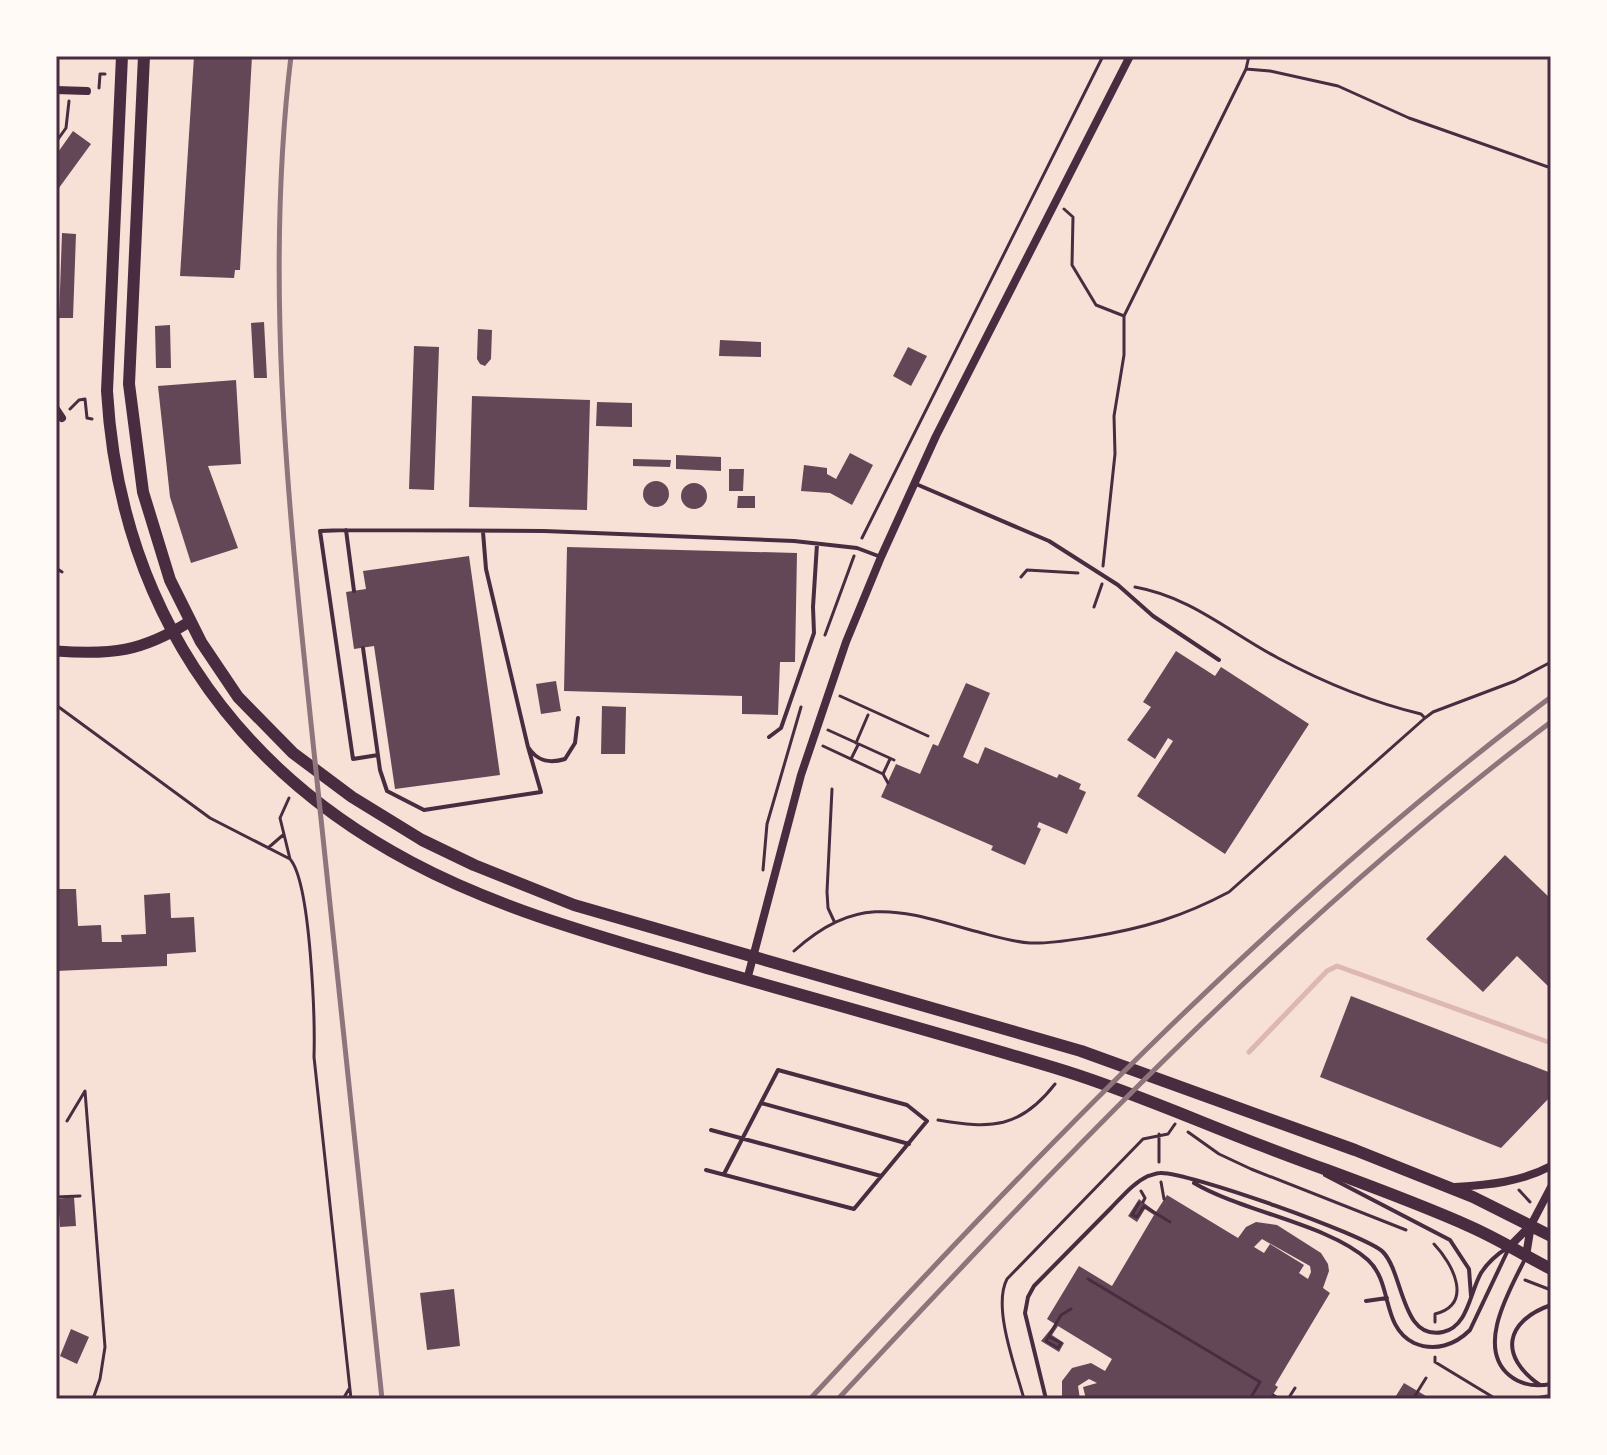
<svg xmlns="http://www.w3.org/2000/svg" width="1607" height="1455" font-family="Merriweather,serif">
<rect width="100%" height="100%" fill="#f7e1d7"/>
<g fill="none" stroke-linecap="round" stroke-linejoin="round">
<path stroke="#dcb8b0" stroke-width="5" d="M 1249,1052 L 1327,971 L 1337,966 L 1551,1043"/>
</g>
<path fill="#644757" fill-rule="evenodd" d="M 194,56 L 252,56 L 240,270 L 235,270 L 234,278 L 180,276 Z
M 73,131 L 91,144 L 56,192 L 56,155 Z
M 62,233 L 76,234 L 73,318 L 59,318 Z
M 264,322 L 267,378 L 254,378 L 251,323 Z
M 170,325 L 171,368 L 156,368 L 155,326 Z
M 478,329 L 492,330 L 491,359 L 485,366 L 480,364 L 477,359 Z
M 720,340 L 761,342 L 761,357 L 719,356 Z
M 414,346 L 439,347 L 434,490 L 409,489 Z
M 908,347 L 927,356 L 911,386 L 893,376 Z
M 236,380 L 241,464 L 208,466 L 238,548 L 191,563 L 170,497 L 158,386 Z
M 472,396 L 590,400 L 587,510 L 469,507 Z
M 597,402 L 632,403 L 632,427 L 596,426 Z
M 850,453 L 873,465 L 852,505 L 830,493 L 801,491 L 804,465 L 827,468 L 827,474 L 836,479 Z
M 676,455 L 721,457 L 721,471 L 676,469 Z
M 633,459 L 671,460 L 670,467 L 633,466 Z
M 729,469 L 744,469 L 743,491 L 729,491 Z
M643 494a13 13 0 1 1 26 0a13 13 0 1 1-26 0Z
M681 496a13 13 0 1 1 26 0a13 13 0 1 1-26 0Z
M 738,496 L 755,496 L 755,508 L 737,508 Z
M 567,547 L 797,553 L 795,662 L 780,662 L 778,715 L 742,714 L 742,696 L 564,691 Z
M 469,556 L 500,775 L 395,789 L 374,646 L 354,649 L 346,592 L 366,589 L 363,571 Z
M 1176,651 L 1215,676 L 1221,667 L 1309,724 L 1225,854 L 1137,796 L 1173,741 L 1168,738 L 1155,759 L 1127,740 L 1151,707 L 1143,702 Z
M 556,681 L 561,711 L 541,714 L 536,684 Z
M 966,683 L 990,693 L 963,757 L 978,764 L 985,747 L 1057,778 L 1059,774 L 1081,784 L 1079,789 L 1086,792 L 1067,834 L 1039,822 L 1037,827 L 1041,829 L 1025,865 L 991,850 L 993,846 L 881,797 L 896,764 L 920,774 L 933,744 L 938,746 Z
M 602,706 L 626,707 L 625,754 L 601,754 Z
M 1505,855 L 1551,899 L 1551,989 L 1517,956 L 1483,992 L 1426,939 Z
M 56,889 L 76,889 L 78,926 L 101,925 L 102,942 L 122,942 L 121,935 L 146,934 L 144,895 L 170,893 L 171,918 L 194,917 L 196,952 L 167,954 L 167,966 L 56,971 Z
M 1351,996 L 1551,1073 L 1551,1096 L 1501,1148 L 1320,1077 Z
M 1167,1195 L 1238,1238 L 1246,1227 L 1256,1222 L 1277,1225 L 1321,1253 L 1328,1264 L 1329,1271 L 1323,1288 L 1330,1293 L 1275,1385 L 1278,1387 L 1270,1399 L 1086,1399 L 1083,1387 L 1097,1383 L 1089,1379 L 1078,1386 L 1080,1399 L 1062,1399 L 1062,1381 L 1072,1368 L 1091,1363 L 1105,1371 L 1112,1359 L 1058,1326 L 1052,1335 L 1064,1343 L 1059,1352 L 1041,1341 L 1055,1324 L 1047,1319 L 1079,1266 L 1112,1286 L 1154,1215 L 1145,1209 L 1137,1222 L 1128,1216 L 1139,1199 L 1156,1212 ZM 1262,1239 L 1310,1266 L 1311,1272 L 1308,1279 L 1299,1273 L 1304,1265 L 1270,1244 L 1264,1253 L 1254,1247 Z
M 74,1197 L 76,1226 L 60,1227 L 59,1212 L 56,1213 L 56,1199 Z
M 454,1289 L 460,1346 L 427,1350 L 420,1293 Z
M 71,1329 L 89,1337 L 77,1364 L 60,1356 Z
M 1404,1383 L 1431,1399 L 1394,1399 Z"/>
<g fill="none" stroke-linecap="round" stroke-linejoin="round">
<path stroke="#4a2c40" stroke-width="3" d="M 1246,69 L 1270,71 L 1338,86 L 1409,118 L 1551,168
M 99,88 L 100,74 L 105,74
M 56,142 L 66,128 L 69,101
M 1064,209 L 1073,217 L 1072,265 L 1096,305 L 1124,316
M 70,409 L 79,400 L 85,399 L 87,418 L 92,419
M 862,538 L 1103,56
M 1103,566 L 1115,454 L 1114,416 L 1124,355 L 1124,316 L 1246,69 L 1249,56
M 56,568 L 62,572
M 1021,577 L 1027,570 L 1078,573
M 1135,587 C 1191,597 1229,632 1278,658 C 1323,682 1371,702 1421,714 L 1425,718
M 1094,607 L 1102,584
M 825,635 L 854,556
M 840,696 L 928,736
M 56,705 L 210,818 L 290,859 C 311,883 315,1021 314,1057 L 351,1399
M 828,730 L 894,760
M 856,743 L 868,715
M 823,746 L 883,774 L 888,783
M 851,759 L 858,745
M 883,774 L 890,759
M 832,789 L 827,892 L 828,908 L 834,921
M 289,798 L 280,818 L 290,859
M 268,848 L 283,835
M 763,870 L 767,824 L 801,707
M 794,951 C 861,891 904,912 982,933 C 997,937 1014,942 1030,943 C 1050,944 1071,940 1091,937 C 1144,928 1182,917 1229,892 L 1425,718 L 1433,712 L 1515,681 L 1551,662
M 938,1120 C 991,1129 1020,1129 1055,1084
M 67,1121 L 85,1091 L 105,1347 L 100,1379 L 93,1399
M 1188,1132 L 1219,1154 L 1251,1169 L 1406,1230
M 1159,1134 L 1159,1162
M 1161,1182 L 1164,1199
M 1519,1190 L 1530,1202
M 1141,1191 L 1145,1198 L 1143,1202
M 56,1197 L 80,1196
M 1139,1203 L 1132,1215 L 1137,1217 L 1144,1206 L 1170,1222
M 1434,1244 C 1453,1264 1474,1304 1435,1314 L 1435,1322
M 1088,1279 L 1260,1382 L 1250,1399
M 1525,1280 L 1551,1290
M 1049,1337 L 1061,1343 L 1058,1348 L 1046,1341 L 1061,1315 L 1071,1309
M 1435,1357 L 1435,1362 L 1496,1399
M 1273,1395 L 1280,1399
M 343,1399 L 349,1389
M 1024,1399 C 1016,1369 992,1307 1007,1279 L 1143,1139 L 1168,1134 L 1175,1124
M 1288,1399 L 1295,1388
M 1413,1399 L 1426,1378
M 1531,1399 L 1547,1396"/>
<path stroke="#4a2c40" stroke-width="4" d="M 916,484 L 1049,541 L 1118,585 L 1153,616 L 1219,660
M 346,530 L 320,531 L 353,759 L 378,755
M 483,532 L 486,569 L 528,747 C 537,761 549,764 565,759 L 575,743 L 578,718
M 354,591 L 346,530 L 544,531 L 794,541 L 857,548 L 881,557
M 363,648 L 380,770 L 387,791 L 424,810 L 541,792 L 528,747
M 769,737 L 781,728 L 814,633 L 813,607 L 817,544
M 761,1103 L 909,1144
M 711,1130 L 881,1176
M 706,1170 L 854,1209 L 927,1121 L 907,1105 L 778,1070 L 724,1174
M 1325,1175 L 1450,1240 L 1469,1269 L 1471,1296
M 1194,1183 C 1243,1212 1328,1224 1368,1260 C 1393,1283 1381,1327 1414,1343 C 1435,1352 1455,1345 1470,1330 L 1508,1250
M 1526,1257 C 1511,1288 1475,1346 1509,1375 C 1521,1385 1536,1387 1551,1384
M 1366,1301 L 1387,1298
M 1540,1385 C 1498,1356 1505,1321 1551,1305
M 1046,1399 L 1025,1313 L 1028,1297 L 1034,1286 C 1060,1260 1085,1234 1111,1208 C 1122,1197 1133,1183 1148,1176 C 1152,1175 1156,1173 1160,1173 C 1185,1171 1366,1235 1383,1252 C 1404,1274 1401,1341 1443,1332 C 1468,1327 1470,1292 1481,1273 C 1488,1262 1496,1255 1507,1248"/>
<path stroke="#4a2c40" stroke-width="8" d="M 56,90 L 87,91
M 56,409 L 62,418
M 747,980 L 801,775 L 846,642 L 881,557 L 936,436 L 1130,56
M 1455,1187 C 1489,1185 1521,1182 1551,1166
M 1509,1247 L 1530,1226
M 1526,1256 L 1531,1225 L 1551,1187"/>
<path stroke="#4a2c40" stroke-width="11" d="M 56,651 C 112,655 141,652 189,622"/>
<path stroke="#4a2c40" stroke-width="12" d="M 122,56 L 107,391 C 119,599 226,764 411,862 C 501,910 602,937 700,966 C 821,1001 944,1034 1065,1071 C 1132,1092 1195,1120 1260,1145 C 1330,1172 1402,1196 1471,1227 C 1498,1239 1524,1255 1551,1269
M 144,56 L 129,384 L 143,492 L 170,580 L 201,642 L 238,697 L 293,753 L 352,797 L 422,840 L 474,865 L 574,905 L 1081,1051 L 1355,1150 L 1473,1197 L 1551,1236"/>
<path stroke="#8f747c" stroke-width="5" d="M 291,56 C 263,288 290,521 314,752 C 337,968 359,1183 382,1399
M 810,1399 C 1041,1150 1278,902 1551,697
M 838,1399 C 1061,1160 1289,919 1551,722"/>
</g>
<rect width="1607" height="1455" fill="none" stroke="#fffaf5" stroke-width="116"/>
<rect x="58" y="58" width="1491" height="1339" fill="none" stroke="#4a2c40" stroke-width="3"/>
</svg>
